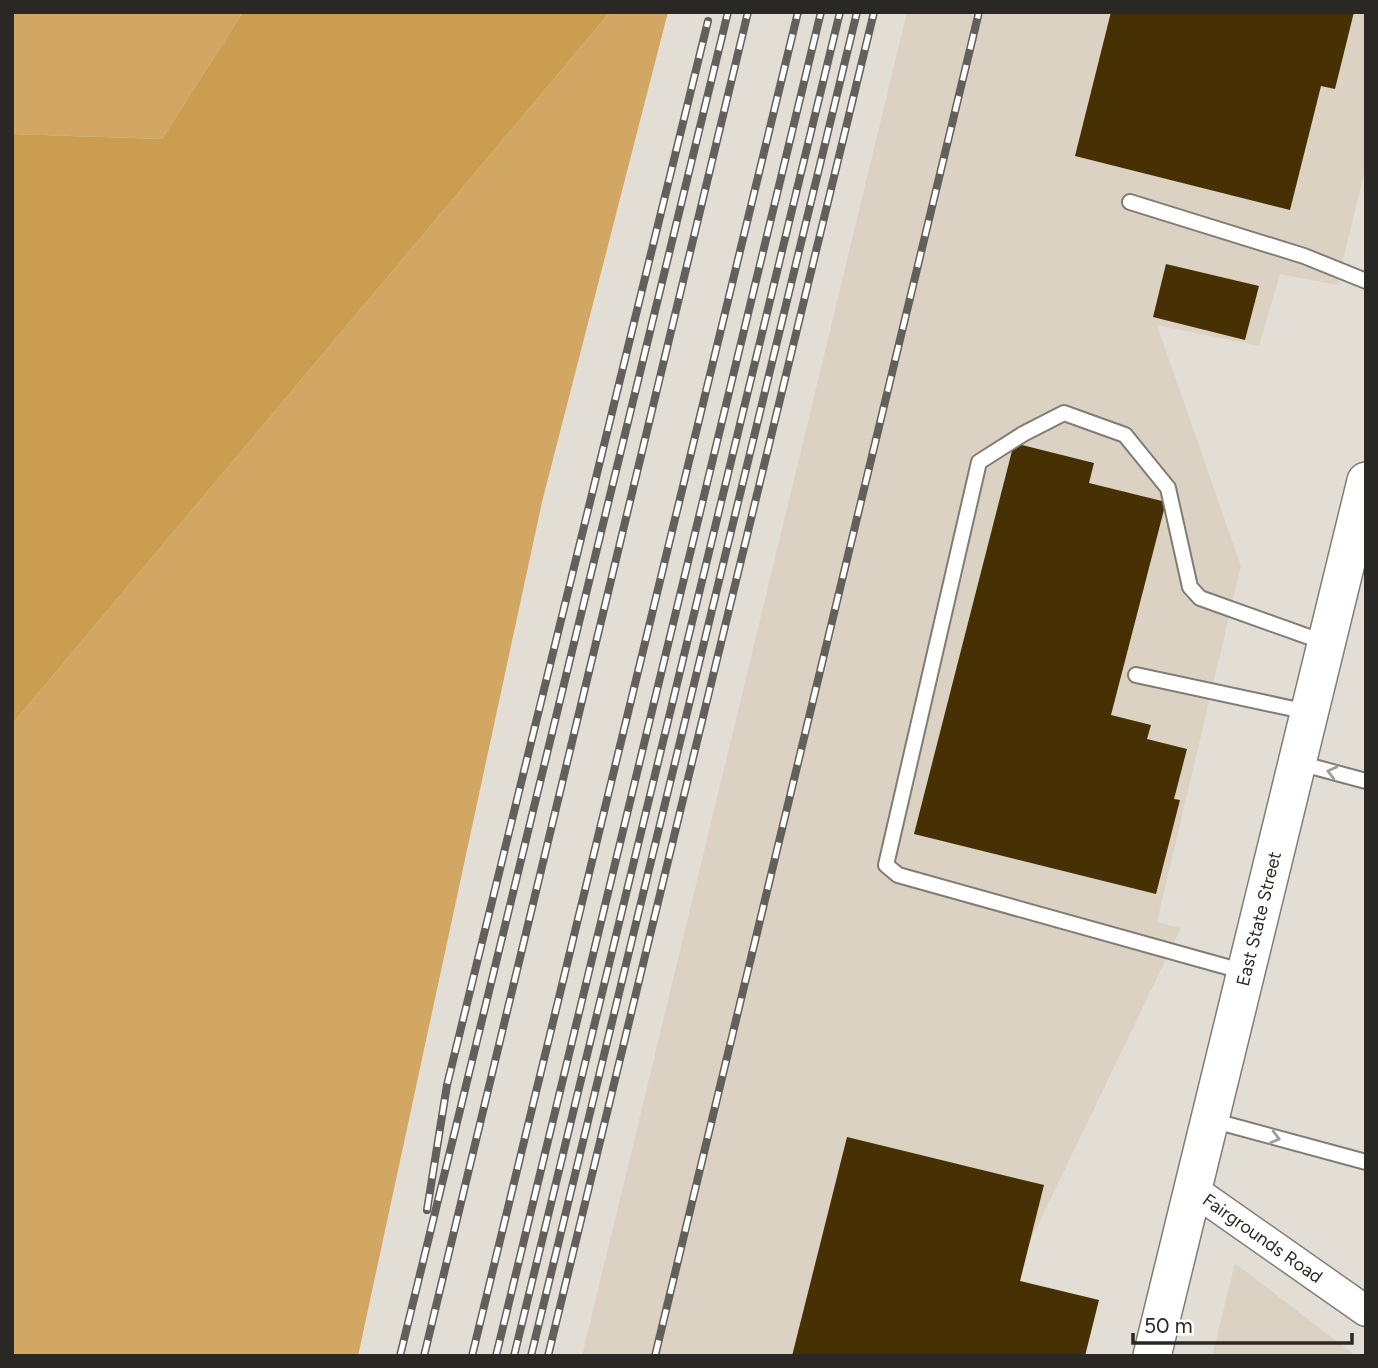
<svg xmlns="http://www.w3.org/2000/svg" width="1378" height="1368" font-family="Figtree,sans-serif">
<rect width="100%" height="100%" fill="#e3ded5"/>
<path fill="#dcd2c3" d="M 907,12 L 1366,12 L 1366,165 L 1337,285 L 1280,274 L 1259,346 L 1157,325 L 1241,566 L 1157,922 L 1181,928 L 975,1356 L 582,1356 Z
M 1235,1263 L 1356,1356 L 1212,1356 Z"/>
<path fill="#d1a763" d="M 12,12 L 243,12 L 162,139 L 12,134 Z
M 610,12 L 668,12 L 542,502 L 358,1356 L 12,1356 L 12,724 Z"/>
<path fill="#cb9d50" d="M 243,12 L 610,12 L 12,724 L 12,134 L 162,139 Z"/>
<path fill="#473003" d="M 1111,12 L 1354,12 L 1335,89 L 1321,86 L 1290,210 L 1075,156 Z
M 1166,264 L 1259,286 L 1245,340 L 1153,317 Z
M 1014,443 L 1094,463 L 1089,483 L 1166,502 L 1111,715 L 1151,725 L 1147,739 L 1187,749 L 1174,799 L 1180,800 L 1156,894 L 914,834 Z
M 847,1137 L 1044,1185 L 1020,1281 L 1099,1300 L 1085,1356 L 792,1356 Z"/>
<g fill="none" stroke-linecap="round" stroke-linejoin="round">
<defs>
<path id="service" d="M 1130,202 L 1304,256 L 1366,281
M 1136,675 L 1308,712
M 1299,763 L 1366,781
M 1245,972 L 898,875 L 886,865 L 979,462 L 1023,434 L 1064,413 L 1125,435 L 1168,488 L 1190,587 L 1200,598 L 1326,643
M 1211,1120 L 1366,1162"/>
<g id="minor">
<path id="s1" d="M 1192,1189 L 1366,1311"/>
</g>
<g id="tertiary">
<path id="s2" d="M 1152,1356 L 1366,481"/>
</g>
</defs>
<use href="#service" stroke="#817c74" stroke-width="18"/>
<use href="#minor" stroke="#817c74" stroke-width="33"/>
<use href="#tertiary" stroke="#817c74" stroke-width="40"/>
<use href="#service" stroke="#fff" stroke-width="14"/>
<use href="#minor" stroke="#fff" stroke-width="30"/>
<use href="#tertiary" stroke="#fff" stroke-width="37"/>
<defs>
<path id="rail" d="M 427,1210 L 447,1085 L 708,21
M 400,1356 L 728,12
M 424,1356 L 748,12
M 472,1356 L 798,12
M 496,1356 L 821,12
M 514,1356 L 840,12
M 531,1356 L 857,12
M 548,1356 L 874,12
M 655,1356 L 979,12"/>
</defs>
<use href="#rail" stroke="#63605b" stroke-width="8"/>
<use href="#rail" stroke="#fff" stroke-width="5" stroke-dasharray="16" stroke-linecap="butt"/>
</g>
<defs><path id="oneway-chevron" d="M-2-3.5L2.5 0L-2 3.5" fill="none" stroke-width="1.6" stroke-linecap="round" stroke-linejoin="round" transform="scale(1.75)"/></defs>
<g stroke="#9f9e9d">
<use href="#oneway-chevron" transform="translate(1332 772) rotate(-166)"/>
<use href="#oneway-chevron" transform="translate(1275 1138) rotate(15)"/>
</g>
<g text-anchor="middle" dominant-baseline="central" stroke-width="7" stroke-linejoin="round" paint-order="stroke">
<g font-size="18" fill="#2a2825" stroke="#fff">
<text stroke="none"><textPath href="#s2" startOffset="450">East State Street</textPath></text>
<text stroke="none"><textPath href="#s1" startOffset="86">Fairgrounds Road</textPath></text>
</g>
</g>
<rect width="1378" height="1368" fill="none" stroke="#2a2825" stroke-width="28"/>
<path d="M1133 1333v10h219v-10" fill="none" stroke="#2a2825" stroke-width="3.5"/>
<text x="1144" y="1333" font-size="21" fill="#2a2825" stroke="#ffffff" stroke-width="5" paint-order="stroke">50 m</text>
</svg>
